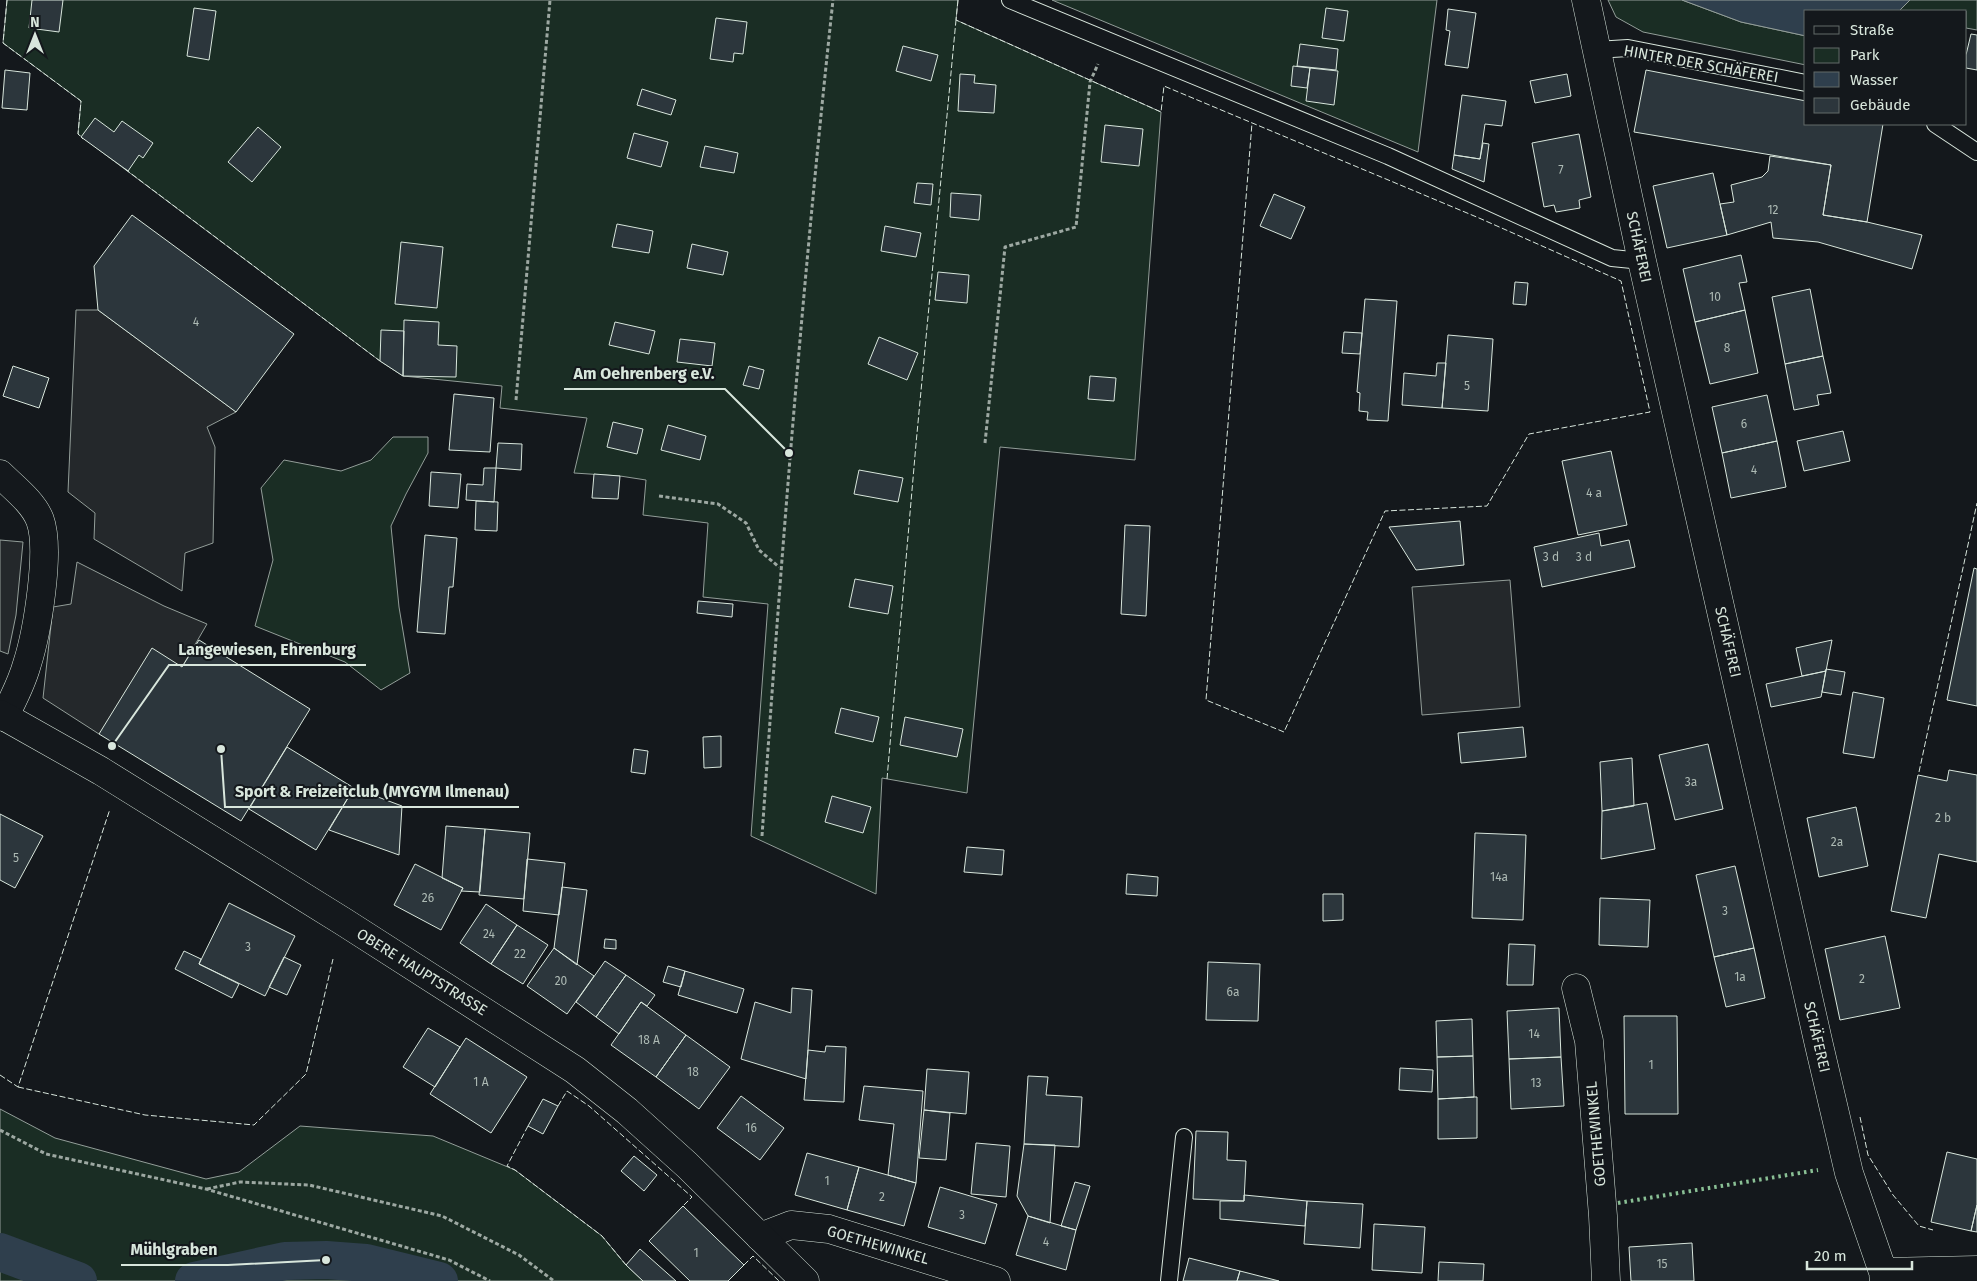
<svg xmlns="http://www.w3.org/2000/svg" width="1977" height="1281" font-family="'Fira Sans',sans-serif">
<rect width="100%" height="100%" fill="#14181c"/>
<path fill="#1a2d24" stroke="#939e99" d="M 7,0 L 958,0 L 956,20 L 1161,112 L 1135,460 L 1000,447 L 967,793 L 882,778 L 876,894 L 751,836 L 768,604 L 703,597 L 708,523 L 643,515 L 646,480 L 620,476 L 574,473 L 587,418 L 500,408 L 502,386 L 403,376 L 380,361 L 78,134 L 81,101 L 3,43 Z
M 1052,0 L 1437,0 L 1418,152 Z
M 1608,0 L 1682,0 L 1741,22 L 1806,36 L 1806,65 L 1643,32 L 1616,17 Z
M 1910,0 L 1977,0 L 1977,30 L 1966,28 L 1966,11 L 1899,11 Z
M 393,437 L 428,437 L 428,453 L 406,494 L 391,526 L 399,607 L 410,673 L 381,690 L 345,662 L 255,626 L 273,560 L 261,488 L 284,460 L 341,471 L 371,460 Z
M 0,1109 L 55,1138 L 206,1179 L 239,1172 L 300,1126 L 433,1136 L 515,1170 L 602,1236 L 626,1265 L 643,1281 L 0,1281 Z"/>
<path fill="#24282b" stroke="#939e99" d="M 76,310 L 98,310 L 236,412 L 207,427 L 215,447 L 213,543 L 185,553 L 182,591 L 94,539 L 95,513 L 68,492 Z
M 0,540 L 23,542 L 16,615 L 8,654 L 0,651 Z
M 77,562 L 164,606 L 207,624 L 182,667 L 99,734 L 43,698 L 53,607 L 71,604 Z
M 1510,580 L 1520,707 L 1422,715 L 1412,587 Z"/>
<path fill="#2f3f4d" stroke="#939e99" d="M 1682,0 L 1910,0 L 1899,11 L 1806,11 L 1806,36 L 1741,22 Z"/>
<g fill="none" stroke-linecap="round" stroke-linejoin="round">
<path stroke="#2f3f4d" stroke-width="38" d="M 0,1252 L 78,1281
M 194,1281 L 285,1261 L 326,1260 L 366,1263 L 439,1281"/>
</g>
<path fill="#2c363c" stroke="#d8e6dc" d="M 32,0 L 63,0 L 59,32 L 29,28 Z
M 194,8 L 216,11 L 209,60 L 187,56 Z
M 1326,8 L 1348,11 L 1344,41 L 1322,38 Z
M 1448,9 L 1476,13 L 1468,68 L 1445,65 L 1450,31 L 1446,30 Z
M 716,18 L 747,22 L 743,54 L 734,53 L 733,62 L 710,59 Z
M 1971,34 L 1977,35 L 1977,70 L 1966,68 L 1966,55 Z
M 1300,44 L 1338,49 L 1336,70 L 1297,66 Z
M 903,46 L 938,55 L 931,81 L 896,71 Z
M 1293,66 L 1310,68 L 1307,88 L 1291,86 Z
M 1310,68 L 1338,71 L 1334,105 L 1306,101 Z
M 5,70 L 30,73 L 27,110 L 2,108 Z
M 1646,70 L 1806,101 L 1806,124 L 1883,124 L 1867,222 L 1823,215 L 1831,165 L 1634,132 Z
M 960,74 L 975,75 L 974,83 L 996,85 L 994,113 L 958,111 Z
M 1567,74 L 1571,96 L 1535,103 L 1530,81 Z
M 642,89 L 676,100 L 671,115 L 637,105 Z
M 1462,95 L 1506,101 L 1502,126 L 1485,124 L 1480,159 L 1454,155 Z
M 95,118 L 114,132 L 122,121 L 153,143 L 143,158 L 139,155 L 128,171 L 81,137 Z
M 1105,125 L 1143,129 L 1139,166 L 1101,162 Z
M 258,127 L 281,147 L 252,182 L 228,162 Z
M 634,133 L 668,142 L 661,167 L 627,158 Z
M 1579,134 L 1591,197 L 1579,200 L 1580,208 L 1556,212 L 1554,205 L 1544,207 L 1532,143 Z
M 1483,143 L 1489,144 L 1484,182 L 1452,169 L 1454,155 L 1480,159 Z
M 705,146 L 738,153 L 734,173 L 700,167 Z
M 1770,156 L 1831,165 L 1823,215 L 1867,222 L 1922,235 L 1912,269 L 1818,242 L 1773,238 L 1771,222 L 1727,235 L 1720,204 L 1734,202 L 1731,185 L 1762,177 L 1768,171 Z
M 1713,173 L 1727,235 L 1667,248 L 1653,186 Z
M 917,183 L 933,184 L 931,205 L 914,203 Z
M 951,193 L 981,195 L 979,220 L 950,217 Z
M 1274,194 L 1305,207 L 1291,239 L 1260,226 Z
M 132,215 L 294,334 L 236,412 L 98,310 L 94,266 Z
M 617,224 L 653,231 L 649,253 L 612,247 Z
M 885,226 L 921,233 L 916,257 L 881,251 Z
M 401,242 L 443,247 L 437,308 L 395,304 Z
M 692,244 L 728,252 L 723,275 L 687,268 Z
M 1741,255 L 1747,282 L 1739,283 L 1745,310 L 1695,322 L 1683,269 Z
M 938,272 L 969,275 L 967,303 L 935,300 Z
M 1515,282 L 1528,283 L 1526,305 L 1513,304 Z
M 1810,289 L 1823,356 L 1785,364 L 1772,297 Z
M 1365,299 L 1397,301 L 1388,421 L 1367,420 L 1368,412 L 1359,411 L 1360,393 L 1357,392 Z
M 1745,310 L 1758,373 L 1710,384 L 1695,322 Z
M 404,320 L 439,322 L 438,345 L 457,346 L 456,377 L 403,376 Z
M 615,322 L 655,331 L 649,354 L 609,345 Z
M 381,330 L 404,331 L 403,376 L 380,361 Z
M 1344,332 L 1362,333 L 1360,354 L 1342,353 Z
M 1448,335 L 1493,339 L 1488,411 L 1442,408 Z
M 879,337 L 918,353 L 907,380 L 868,364 Z
M 680,339 L 715,343 L 712,366 L 677,362 Z
M 1823,356 L 1831,393 L 1817,395 L 1819,405 L 1794,410 L 1785,364 Z
M 1437,363 L 1446,363 L 1442,408 L 1402,405 L 1404,373 L 1436,376 Z
M 13,366 L 49,378 L 39,408 L 3,396 Z
M 749,366 L 764,370 L 759,389 L 743,385 Z
M 1090,376 L 1116,378 L 1114,401 L 1088,399 Z
M 454,394 L 494,398 L 490,452 L 449,450 Z
M 1767,395 L 1777,441 L 1722,453 L 1712,407 Z
M 613,422 L 643,429 L 637,454 L 607,447 Z
M 668,425 L 706,436 L 700,460 L 661,450 Z
M 1843,431 L 1850,461 L 1804,471 L 1797,441 Z
M 1777,441 L 1786,487 L 1731,498 L 1722,453 Z
M 498,443 L 522,444 L 521,470 L 496,468 Z
M 1611,451 L 1627,525 L 1578,535 L 1562,461 Z
M 484,468 L 496,468 L 494,502 L 466,500 L 467,484 L 483,485 Z
M 859,470 L 903,478 L 898,502 L 854,494 Z
M 431,472 L 461,474 L 458,508 L 429,506 Z
M 594,474 L 620,476 L 618,499 L 592,498 Z
M 476,501 L 498,502 L 497,531 L 475,530 Z
M 1460,521 L 1464,565 L 1416,570 L 1389,527 Z
M 1125,525 L 1150,526 L 1146,616 L 1121,614 Z
M 1599,533 L 1601,546 L 1629,540 L 1635,567 L 1542,587 L 1534,547 Z
M 425,535 L 457,538 L 453,587 L 449,587 L 445,634 L 417,632 Z
M 1974,568 L 1977,569 L 1977,706 L 1947,700 Z
M 855,579 L 893,586 L 888,614 L 849,607 Z
M 698,601 L 733,604 L 732,617 L 697,613 Z
M 199,640 L 310,709 L 241,821 L 99,734 L 152,648 L 182,667 Z
M 1832,640 L 1826,671 L 1802,676 L 1796,648 Z
M 1826,669 L 1845,672 L 1841,695 L 1822,692 Z
M 1826,671 L 1821,697 L 1771,707 L 1766,684 Z
M 1853,692 L 1884,698 L 1874,758 L 1843,753 Z
M 841,708 L 879,717 L 873,742 L 835,733 Z
M 905,717 L 963,729 L 957,757 L 900,745 Z
M 1523,727 L 1526,757 L 1461,763 L 1458,733 Z
M 721,736 L 721,767 L 704,768 L 703,737 Z
M 1708,744 L 1723,809 L 1675,820 L 1659,755 Z
M 287,747 L 354,788 L 316,850 L 249,809 Z
M 634,749 L 648,751 L 645,774 L 631,772 Z
M 1632,758 L 1634,806 L 1602,811 L 1600,762 Z
M 1949,770 L 1977,775 L 1977,862 L 1939,854 L 1926,918 L 1891,911 L 1918,775 L 1947,781 Z
M 354,788 L 402,806 L 399,855 L 329,830 Z
M 832,796 L 871,807 L 863,833 L 825,822 Z
M 1647,803 L 1655,849 L 1601,859 L 1602,811 Z
M 1856,807 L 1868,866 L 1819,877 L 1807,818 Z
M 0,814 L 43,836 L 15,888 L 0,880 Z
M 446,826 L 485,829 L 480,892 L 461,891 L 463,888 L 442,878 Z
M 485,829 L 530,833 L 524,899 L 479,895 Z
M 1475,833 L 1526,835 L 1523,920 L 1472,918 Z
M 967,847 L 1004,850 L 1002,875 L 964,872 Z
M 527,859 L 565,863 L 559,915 L 523,911 Z
M 415,864 L 463,888 L 441,930 L 394,905 Z
M 1735,866 L 1754,948 L 1714,957 L 1696,875 Z
M 1127,874 L 1158,877 L 1157,896 L 1126,894 Z
M 562,887 L 587,890 L 577,965 L 554,948 Z
M 1323,894 L 1343,894 L 1343,920 L 1323,921 Z
M 1600,898 L 1650,900 L 1648,947 L 1599,945 Z
M 229,903 L 295,936 L 265,996 L 199,964 Z
M 486,904 L 517,925 L 491,964 L 460,943 Z
M 517,925 L 548,945 L 523,984 L 491,964 Z
M 1885,936 L 1900,1008 L 1840,1020 L 1825,949 Z
M 605,939 L 616,940 L 616,949 L 604,948 Z
M 1509,944 L 1535,945 L 1533,985 L 1507,985 Z
M 554,948 L 594,976 L 567,1014 L 527,986 Z
M 1754,948 L 1765,998 L 1726,1007 L 1714,957 Z
M 184,951 L 201,959 L 199,964 L 239,984 L 232,998 L 175,969 Z
M 284,957 L 301,965 L 287,995 L 269,987 Z
M 605,961 L 626,975 L 596,1017 L 576,1002 Z
M 1208,962 L 1260,964 L 1258,1021 L 1206,1020 Z
M 668,966 L 685,971 L 681,987 L 663,982 Z
M 685,971 L 744,989 L 737,1013 L 678,995 Z
M 626,975 L 655,995 L 647,1006 L 641,1002 L 619,1034 L 596,1017 Z
M 792,988 L 812,990 L 806,1079 L 741,1059 L 755,1002 L 791,1013 Z
M 641,1002 L 686,1035 L 656,1077 L 611,1045 Z
M 1559,1008 L 1561,1057 L 1509,1059 L 1507,1011 Z
M 1624,1016 L 1677,1016 L 1678,1114 L 1625,1114 Z
M 1472,1019 L 1473,1056 L 1437,1057 L 1436,1021 Z
M 428,1028 L 460,1047 L 435,1087 L 403,1067 Z
M 686,1035 L 730,1067 L 699,1109 L 656,1077 Z
M 466,1038 L 527,1077 L 491,1133 L 430,1094 Z
M 826,1046 L 846,1047 L 844,1102 L 804,1100 L 808,1050 L 825,1052 Z
M 1473,1056 L 1474,1097 L 1438,1099 L 1437,1057 Z
M 1561,1057 L 1564,1106 L 1511,1109 L 1509,1059 Z
M 1400,1068 L 1433,1070 L 1432,1092 L 1399,1090 Z
M 927,1069 L 969,1072 L 966,1114 L 924,1110 Z
M 1028,1076 L 1048,1077 L 1046,1095 L 1082,1097 L 1079,1147 L 1024,1144 Z
M 864,1086 L 923,1091 L 916,1183 L 888,1175 L 894,1124 L 859,1120 Z
M 741,1096 L 784,1128 L 760,1160 L 717,1128 Z
M 1474,1097 L 1477,1097 L 1477,1138 L 1438,1139 L 1438,1099 Z
M 543,1099 L 558,1106 L 543,1134 L 528,1126 Z
M 924,1110 L 950,1113 L 946,1160 L 919,1158 Z
M 1196,1131 L 1228,1132 L 1227,1160 L 1246,1161 L 1244,1201 L 1193,1199 Z
M 976,1143 L 1010,1146 L 1006,1197 L 971,1194 Z
M 1024,1144 L 1055,1145 L 1050,1223 L 1028,1216 L 1017,1196 Z
M 1947,1152 L 1977,1159 L 1977,1205 L 1971,1231 L 1931,1222 Z
M 807,1153 L 859,1167 L 847,1210 L 795,1195 Z
M 634,1156 L 657,1175 L 644,1191 L 621,1171 Z
M 859,1167 L 916,1183 L 904,1226 L 847,1210 Z
M 1075,1182 L 1090,1186 L 1076,1230 L 1061,1226 Z
M 940,1187 L 997,1204 L 985,1244 L 928,1227 Z
M 1244,1195 L 1307,1201 L 1305,1226 L 1220,1219 L 1220,1201 L 1244,1201 Z
M 1307,1201 L 1363,1204 L 1360,1248 L 1304,1244 Z
M 1977,1205 L 1977,1232 L 1971,1231 Z
M 683,1206 L 744,1265 L 728,1281 L 690,1281 L 649,1241 Z
M 1028,1216 L 1076,1230 L 1066,1270 L 1016,1255 Z
M 1374,1224 L 1425,1227 L 1422,1273 L 1372,1270 Z
M 1692,1243 L 1694,1281 L 1631,1281 L 1629,1247 Z
M 640,1249 L 676,1281 L 643,1281 L 626,1265 Z
M 1189,1258 L 1240,1271 L 1237,1281 L 1183,1281 Z
M 1439,1262 L 1484,1264 L 1483,1281 L 1438,1281 Z
M 1240,1271 L 1279,1281 L 1237,1281 Z"/>
<g fill="none" stroke-linecap="round" stroke-linejoin="round">
<defs>
<path id="service" d="M 1010,0 L 1388,156 L 1612,258 L 1642,261
M 1596,50 L 1628,48 L 1806,83
M 1935,124 L 1977,152
M 1169,1281 L 1184,1137"/>
<path id="minor" d="M 1586,0 L 1642,261 L 1819,1045 L 1849,1173 L 1883,1272 L 1884,1281
M 0,474 C 14,488 33,502 40,520 C 51,550 37,633 27,664 C 22,682 13,700 4,717
M 1576,988 L 1589,1041 L 1603,1216 L 1606,1281
M 760,1237 L 791,1225 L 829,1229 L 996,1281
M 1883,1272 L 1977,1270"/>
<path id="secondary" d="M 0,714 L 101,771 L 344,922 L 575,1070 L 627,1111 L 687,1165 L 805,1281"/>
</defs>
<use href="#service" stroke="#d8e6dc" stroke-width="18"/>
<use href="#minor" stroke="#d8e6dc" stroke-width="29"/>
<use href="#secondary" stroke="#d8e6dc" stroke-width="29"/>
<path stroke="#9da8a2" stroke-width="3" stroke-dasharray="4 2.5" stroke-linecap="butt" d="M 516,400 L 550,0
M 985,443 L 1005,247 L 1076,227 L 1090,82 L 1098,64
M 659,496 L 718,504 L 746,523 L 759,550 L 779,567
M 762,836 C 781,557 803,278 833,0
M 0,1130 L 46,1154 L 206,1189 L 449,1260 L 490,1281
M 207,1189 L 240,1182 L 309,1185 L 442,1216 L 519,1255 L 554,1281"/>
<use href="#service" stroke="#14181c" stroke-width="16"/>
<use href="#minor" stroke="#14181c" stroke-width="28"/>
<use href="#secondary" stroke="#14181c" stroke-width="28"/>
<path stroke="#8ac095" stroke-width="4" stroke-dasharray="2.5 4" stroke-linecap="butt" d="M 1618,1203 L 1818,1170"/>
<path stroke="#d8e6dc" stroke-width="1" stroke-dasharray="6 2.5" stroke-linecap="butt" d="M 7,0 L 3,43 L 81,101 L 78,134 L 83,139
M 958,0 L 956,20 L 1161,112 L 1164,86 L 1479,218 L 1621,281 L 1650,412 L 1529,434 L 1487,506 L 1385,511 L 1284,732 L 1206,700 L 1252,123
M 125,169 L 380,361
M 1919,772 L 1977,503
M 887,779 L 916,444 L 956,20
M 0,1075 L 18,1087 L 110,809
M 18,1087 L 145,1115 L 254,1125 L 306,1074 L 333,959
M 558,1106 L 567,1091 L 589,1106 L 692,1197 L 683,1206
M 1860,1117 L 1868,1155 L 1893,1195 L 1919,1226 L 1933,1230
M 528,1126 L 507,1166 L 515,1170 L 602,1236 L 626,1265
M 744,1265 L 753,1256 L 779,1281"/>
</g>
<g text-anchor="middle" dominant-baseline="central" stroke-width="4" stroke-linejoin="round" paint-order="stroke">
<g font-size="12" fill="#adbab4">
<text x="1561" y="170">7</text>
<text x="1773" y="210">12</text>
<text x="1715" y="297">10</text>
<text x="196" y="322">4</text>
<text x="1727" y="348">8</text>
<text x="1467" y="386">5</text>
<text x="1744" y="424">6</text>
<text x="1754" y="470">4</text>
<text x="1594" y="493">4 a</text>
<text x="1551" y="557">3 d</text>
<text x="1584" y="557">3 d</text>
<text x="1691" y="782">3a</text>
<text x="1943" y="818">2 b</text>
<text x="1837" y="842">2a</text>
<text x="16" y="858">5</text>
<text x="1499" y="877">14a</text>
<text x="428" y="898">26</text>
<text x="1725" y="911">3</text>
<text x="489" y="934">24</text>
<text x="248" y="947">3</text>
<text x="520" y="954">22</text>
<text x="1740" y="977">1a</text>
<text x="1862" y="979">2</text>
<text x="561" y="981">20</text>
<text x="1233" y="992">6a</text>
<text x="1534" y="1034">14</text>
<text x="649" y="1040">18 A</text>
<text x="1651" y="1065">1</text>
<text x="693" y="1072">18</text>
<text x="481" y="1082">1 A</text>
<text x="1536" y="1083">13</text>
<text x="751" y="1128">16</text>
<text x="827" y="1181">1</text>
<text x="882" y="1197">2</text>
<text x="962" y="1215">3</text>
<text x="1046" y="1242">4</text>
<text x="696" y="1253">1</text>
<text x="1662" y="1264">15</text>
</g>
<g font-size="15" fill="#d8e6dc" stroke="#14181c">
<text transform="translate(1701 64) rotate(10)">HINTER DER SCHÄFEREI</text>
<text transform="translate(1639 247) rotate(78)">SCHÄFEREI</text>
<text transform="translate(1728 642) rotate(77)">SCHÄFEREI</text>
<text transform="translate(422 972) rotate(32)">OBERE HAUPTSTRASSE</text>
<text transform="translate(1817 1037) rotate(77)">SCHÄFEREI</text>
<text transform="translate(1596 1134) rotate(-95)">GOETHEWINKEL</text>
<text transform="translate(878 1245) rotate(16)">GOETHEWINKEL</text>
</g>
</g>
<path fill="none" stroke="#d8e6dc" stroke-width="2" d="M789 453L725 389H564M112 746L169 665H366M221 749L225 807H519M326 1260L228 1265H121"/>
<g fill="#d8e6dc" stroke="#14181c" stroke-width="2">
<circle cx="789" cy="453" r="5"/>
<circle cx="112" cy="746" r="5"/>
<circle cx="221" cy="749" r="5"/>
<circle cx="326" cy="1260" r="5"/>
</g>
<g font-size="16" text-anchor="middle" font-weight="bold" fill="#d8e6dc" stroke="#14181c" stroke-width="4" stroke-linejoin="round" paint-order="stroke">
<text x="644" y="379">Am Oehrenberg e.V.</text>
<text x="267" y="655">Langewiesen, Ehrenburg</text>
<text x="372" y="797">Sport &amp; Freizeitclub (MYGYM Ilmenau)</text>
<text x="174" y="1255">Mühlgraben</text>
</g>
<rect x="1804" y="10" width="162" height="115" fill="#14181c" stroke="#626a69"/>
<rect x="1814" y="26" width="25" height="8" fill="#14181c" stroke="#626a69"/>
<text x="1850" y="35" font-size="15" fill="#d8e6dc">Straße</text>
<rect x="1814" y="48" width="25" height="15" fill="#1a2d24" stroke="#626a69"/>
<text x="1850" y="60" font-size="15" fill="#d8e6dc">Park</text>
<rect x="1814" y="72" width="25" height="15" fill="#2f3f4d" stroke="#626a69"/>
<text x="1850" y="85" font-size="15" fill="#d8e6dc">Wasser</text>
<rect x="1814" y="98" width="25" height="15" fill="#2c363c" stroke="#626a69"/>
<text x="1850" y="110" font-size="15" fill="#d8e6dc">Gebäude</text>
<g transform="translate(35 35)" stroke="#14181c" stroke-width="4" paint-order="stroke">
<path d="M0-4L9 19L0 12L-9 19Z" fill="#d8e6dc"/>
<text y="-8" font-size="14" font-weight="bold" text-anchor="middle" fill="#d8e6dc">N</text>
</g>
<path d="M1807 1261v8h105v-8" fill="none" stroke="#d8e6dc" stroke-width="2.5"/>
<text x="1814" y="1261" font-size="15" fill="#d8e6dc" stroke="#14181c" stroke-width="4" paint-order="stroke">20 m</text>
</svg>
